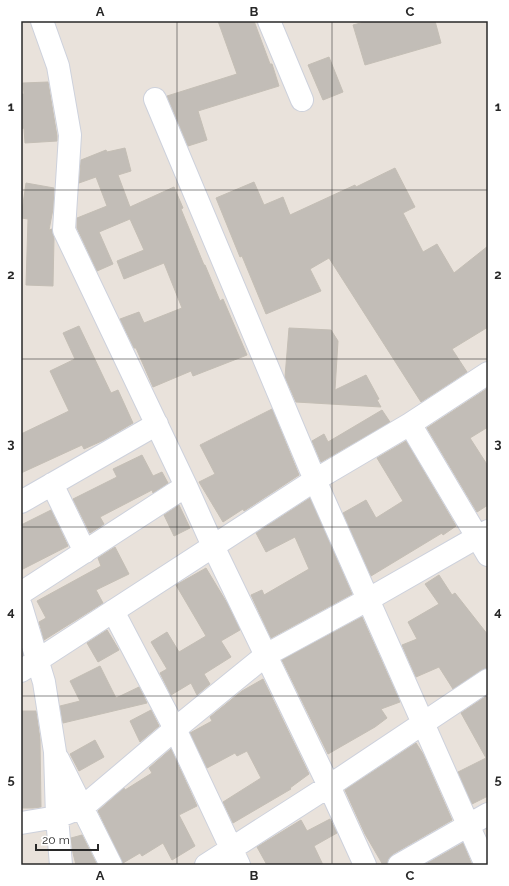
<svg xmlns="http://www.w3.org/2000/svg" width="509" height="886" font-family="Raleway,sans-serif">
<rect width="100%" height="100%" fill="#e9e2db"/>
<path fill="#c2bdb7" stroke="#c4beb5" d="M 218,21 L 254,21 L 270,64 L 272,64 L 279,86 L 198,111 L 207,140 L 188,146 L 167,96 L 237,74 Z
M 368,21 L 435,21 L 441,43 L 365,65 L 353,25 Z
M 329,57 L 343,92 L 323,100 L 308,65 Z
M 48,82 L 57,136 L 57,141 L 25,143 L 24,128 L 21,129 L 21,94 L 24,94 L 23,83 Z
M 125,148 L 131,171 L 118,175 L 130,207 L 174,187 L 183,208 L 181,209 L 204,265 L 205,265 L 220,301 L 223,299 L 247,355 L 193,376 L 191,371 L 153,387 L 136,348 L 134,348 L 120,319 L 139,312 L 144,323 L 182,308 L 164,263 L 124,279 L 117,261 L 144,250 L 130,219 L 99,232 L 113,264 L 97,271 L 77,228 L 77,218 L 107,206 L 96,177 L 79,183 L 81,160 L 106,150 L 107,152 Z
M 395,168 L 415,207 L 403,213 L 423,252 L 437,244 L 454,273 L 488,246 L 488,327 L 452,349 L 467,372 L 421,402 L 329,258 L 310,269 L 321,291 L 266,314 L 242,256 L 240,257 L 216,198 L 254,182 L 264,205 L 283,197 L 290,215 L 355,185 L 356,187 Z
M 26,183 L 54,188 L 53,209 L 49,230 L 52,229 L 54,239 L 53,286 L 26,285 L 28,219 L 21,218 Z
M 79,326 L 111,393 L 118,390 L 133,423 L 104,440 L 84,449 L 82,445 L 21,473 L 21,434 L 69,411 L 50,371 L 75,359 L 63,333 Z
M 289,328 L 331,330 L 338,341 L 335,390 L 366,375 L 379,399 L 377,400 L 381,407 L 296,402 L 285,377 Z
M 488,388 L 488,427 L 470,438 L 488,466 L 488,505 L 477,512 L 427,428 Z
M 272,409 L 299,475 L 244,511 L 243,509 L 223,522 L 199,482 L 215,474 L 200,445 Z
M 382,410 L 390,422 L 321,462 L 312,441 L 324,434 L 328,442 Z
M 406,441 L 456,526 L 443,535 L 442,533 L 371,576 L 343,513 L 366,500 L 376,518 L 403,501 L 377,458 Z
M 142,455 L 153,476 L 162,472 L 168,483 L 153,493 L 152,490 L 100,517 L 104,524 L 90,533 L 73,499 L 117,477 L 113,469 Z
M 310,498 L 352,594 L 271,638 L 251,595 L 262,590 L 264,595 L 309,569 L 295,537 L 266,552 L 256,533 Z
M 179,505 L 190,528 L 174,536 L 164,515 Z
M 51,510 L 68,546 L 21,570 L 21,525 Z
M 115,547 L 129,574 L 96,590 L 103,603 L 44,640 L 39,622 L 46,618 L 37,601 L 101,566 L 98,558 Z
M 206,568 L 227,603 L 240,630 L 221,641 L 231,657 L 204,674 L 210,684 L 197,695 L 191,683 L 171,695 L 160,673 L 167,669 L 151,642 L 167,632 L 179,652 L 206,636 L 176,585 Z
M 439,575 L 452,595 L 455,593 L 488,635 L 488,668 L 481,670 L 453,689 L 439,667 L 416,677 L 402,645 L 417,639 L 408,622 L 439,604 L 425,584 Z
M 362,617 L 400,702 L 381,709 L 387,718 L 375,727 L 328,754 L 282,660 Z
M 107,630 L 119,650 L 98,662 L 87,643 Z
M 100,666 L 116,698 L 139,687 L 147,703 L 63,723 L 60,706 L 80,701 L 70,681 Z
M 263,679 L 309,774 L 290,788 L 291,789 L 233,823 L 223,802 L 261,778 L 247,751 L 237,756 L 235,753 L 207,768 L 190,733 L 212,721 L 210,717 L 242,691 Z
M 488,695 L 488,796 L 472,804 L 458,772 L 486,758 L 461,713 Z
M 151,710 L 159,726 L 140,742 L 130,721 Z
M 21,711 L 36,711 L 40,739 L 41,807 L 33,808 L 21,808 Z
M 95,740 L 104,757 L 79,771 L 70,754 Z
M 416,743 L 423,754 L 452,820 L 393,854 L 388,859 L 387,865 L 383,865 L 365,834 L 345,790 Z
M 171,749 L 197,806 L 179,815 L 195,846 L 172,860 L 163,843 L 142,856 L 140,853 L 123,863 L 98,811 L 124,788 L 125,790 L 152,773 L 149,768 Z
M 330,819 L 337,833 L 314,846 L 323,865 L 267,865 L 257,847 L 301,820 L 307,831 Z
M 82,835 L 97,865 L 76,865 L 73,853 L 71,838 Z
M 463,843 L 472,865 L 424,865 Z"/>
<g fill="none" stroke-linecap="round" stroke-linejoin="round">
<defs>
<path id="minor" d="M 42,21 L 58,66 L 70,135 L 64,230 L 186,486 L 213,546 L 329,786 L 365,865
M 269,21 L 302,100
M 155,99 L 315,480 L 486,865
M 410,424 L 488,555
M 52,484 L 85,552
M 21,502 L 157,424
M 21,593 L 186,486
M 21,606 L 44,682 L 55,752 L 57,817 L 61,865
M 113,611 L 175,729 L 239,865
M 21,671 L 315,480 L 410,424 L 488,373
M 58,759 L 111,865
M 21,823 L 57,817 L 83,807 L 175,729 L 266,655 L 369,599 L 488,531
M 206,865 L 329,786 L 488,680
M 399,865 L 488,814"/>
</defs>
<use href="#minor" stroke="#cdd1dc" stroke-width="24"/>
<use href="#minor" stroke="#fff" stroke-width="22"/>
</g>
<path fill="none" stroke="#282828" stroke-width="1" stroke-opacity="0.55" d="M 177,21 L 177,865M 332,21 L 332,865M 21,190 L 488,190M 21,359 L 488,359M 21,527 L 488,527M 21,696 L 488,696"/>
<rect width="509" height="886" fill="none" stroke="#ffffff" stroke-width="44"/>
<path d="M36 844v6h62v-6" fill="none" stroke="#282828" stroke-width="2"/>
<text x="42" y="844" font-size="12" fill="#282828" stroke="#ffffff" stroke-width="3" paint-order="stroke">20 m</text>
<rect x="22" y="22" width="465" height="842" fill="none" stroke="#282828" stroke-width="1.5"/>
<g font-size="13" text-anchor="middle" font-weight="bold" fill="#282828">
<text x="100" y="16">A</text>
<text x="254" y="16">B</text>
<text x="410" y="16">C</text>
<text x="11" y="111">1</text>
<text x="498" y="111">1</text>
<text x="11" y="279">2</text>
<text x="498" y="279">2</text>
<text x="11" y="448">3</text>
<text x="498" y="448">3</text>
<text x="11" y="616">4</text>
<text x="498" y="616">4</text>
<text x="11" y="784">5</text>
<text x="498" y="784">5</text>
<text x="100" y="880">A</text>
<text x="254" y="880">B</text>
<text x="410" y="880">C</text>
</g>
</svg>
